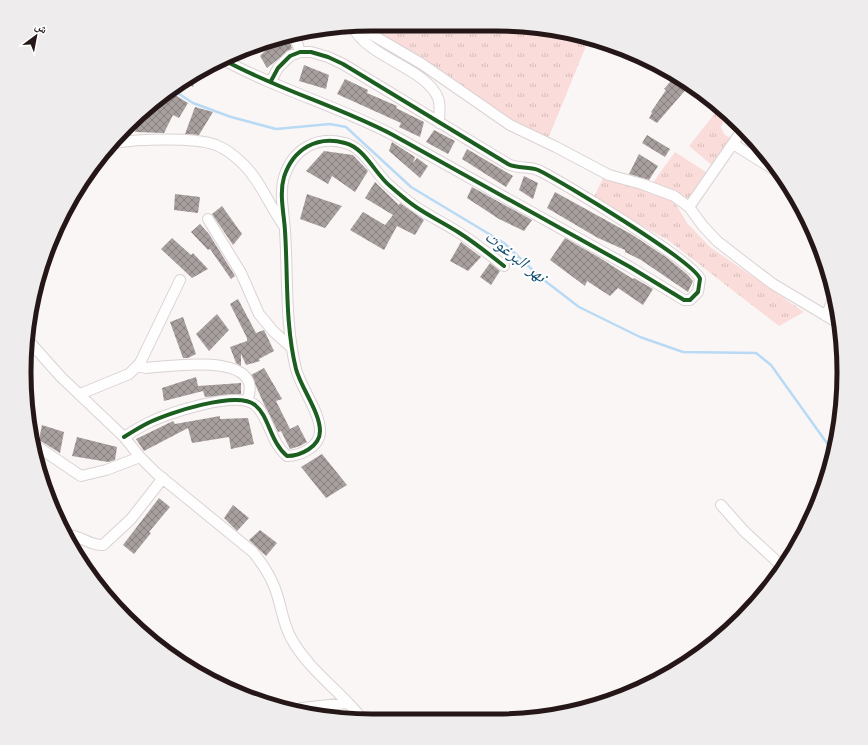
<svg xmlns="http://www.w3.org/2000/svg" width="868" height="745" font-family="Jost,'Noto Naskh Arabic',sans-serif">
<defs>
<pattern id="grass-tufts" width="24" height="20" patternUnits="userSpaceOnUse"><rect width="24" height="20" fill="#fadcda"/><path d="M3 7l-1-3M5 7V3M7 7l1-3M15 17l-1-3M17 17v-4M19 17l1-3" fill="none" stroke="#d6bcba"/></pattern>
<pattern id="building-cross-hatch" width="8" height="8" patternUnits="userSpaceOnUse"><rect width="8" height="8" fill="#a79f9e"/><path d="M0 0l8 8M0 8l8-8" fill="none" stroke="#888180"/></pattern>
</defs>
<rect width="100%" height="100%" fill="#fbf6f6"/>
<path fill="url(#grass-tufts)" d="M 373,24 L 541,27 L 588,41 L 548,139 L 500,114 L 364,25 Z
M 716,112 L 724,120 L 721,127 L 724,134 L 733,140 L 714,167 L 689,146 Z
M 675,152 L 709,174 L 689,200 C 678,193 665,189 652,184 Z
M 603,178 L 646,189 L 671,201 L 677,206 L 687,223 L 710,247 L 804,312 L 779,326 L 668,240 L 593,199 Z"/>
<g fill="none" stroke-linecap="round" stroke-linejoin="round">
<path stroke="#b8daf5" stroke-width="2.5" d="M 173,90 L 193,103 L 231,117 L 276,129 L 330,124 L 346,127 L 411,187 L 504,243 L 540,277 L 579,307 L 640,337 L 683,352 L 756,353 L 771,365 L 834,453"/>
</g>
<path fill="url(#building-cross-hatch)" d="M 287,35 L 292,48 L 267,68 L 260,56 L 279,37 Z
M 304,65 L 329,75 L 326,89 L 299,81 Z
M 197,74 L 193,87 L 185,82 L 189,79 Z
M 676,78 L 688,87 L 657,123 L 649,118 L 652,113 L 651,112 L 666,90 L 664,89 L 671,81 L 672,82 Z
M 345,79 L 368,90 L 367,93 L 397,106 L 396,108 L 424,122 L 420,137 L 399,127 L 401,123 L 337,94 Z
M 170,92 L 188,103 L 179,118 L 173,115 L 164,133 L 135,132 L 141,112 Z
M 195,107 L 213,112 L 199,135 L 185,134 Z
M 434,130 L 455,141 L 448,154 L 426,142 Z
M 647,135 L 670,149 L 665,157 L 642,143 Z
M 392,142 L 415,157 L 413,163 L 417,158 L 428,166 L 420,178 L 389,151 Z
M 467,149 L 513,176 L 506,187 L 462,159 Z
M 324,151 L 353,155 L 368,171 L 355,192 L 332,176 L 328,184 L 306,171 Z
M 639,154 L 658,166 L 649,180 L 629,174 Z
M 524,176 L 538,183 L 533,199 L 519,190 Z
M 375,182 L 399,205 L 400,203 L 424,220 L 415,235 L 397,226 L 384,250 L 350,230 L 363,212 L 385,225 L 393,215 L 365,198 Z
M 472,187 L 532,220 L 524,231 L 499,219 L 467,198 Z
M 555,192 L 631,234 L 666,257 L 688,275 L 693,281 L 688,292 L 641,260 L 625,252 L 625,250 L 598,238 L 547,208 Z
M 175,194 L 200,197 L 198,213 L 174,210 Z
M 307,194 L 342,206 L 325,228 L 300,219 Z
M 222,206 L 242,234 L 233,245 L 212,214 Z
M 200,224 L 209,234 L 235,276 L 231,279 L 210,249 L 208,250 L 191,232 Z
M 172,238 L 191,255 L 193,253 L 208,269 L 192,278 L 161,249 Z
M 565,238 L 600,258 L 633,279 L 634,278 L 653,289 L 643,305 L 618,288 L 610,296 L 587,281 L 585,286 L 550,260 Z
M 461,242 L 481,257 L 468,271 L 450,261 Z
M 490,263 L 500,271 L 491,285 L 480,277 Z
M 238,299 L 256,333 L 264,330 L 274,351 L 259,359 L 260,361 L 246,365 L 241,354 L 241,366 L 236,363 L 230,347 L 247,341 L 247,338 L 230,304 Z
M 217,314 L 229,330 L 209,351 L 196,334 Z
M 183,317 L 196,354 L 188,358 L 183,358 L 170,322 Z
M 264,368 L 282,399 L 276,401 L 290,429 L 298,425 L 307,442 L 300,446 L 290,449 L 281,431 L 278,432 L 264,404 L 251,375 Z
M 196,377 L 198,386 L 241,383 L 241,394 L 205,397 L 203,391 L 164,401 L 162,388 Z
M 220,416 L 220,419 L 248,418 L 254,444 L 231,449 L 229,437 L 192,443 L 188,428 L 144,451 L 136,439 L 173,421 L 175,424 Z
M 42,425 L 64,432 L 60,453 L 39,440 Z
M 77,437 L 117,447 L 115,460 L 108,462 L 72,456 Z
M 322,454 L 347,485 L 326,498 L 301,467 Z
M 159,498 L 170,507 L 149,532 L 151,533 L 134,554 L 123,545 Z
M 233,505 L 249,518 L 237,531 L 224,518 Z
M 260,530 L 277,543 L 266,556 L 249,540 Z"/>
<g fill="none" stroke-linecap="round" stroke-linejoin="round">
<defs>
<path id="minor" d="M 357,26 L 422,64 L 510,125 L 556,147 L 609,175 L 642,184 L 674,196 L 689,207 L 703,226 L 717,241 L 744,262 L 773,284 L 840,324
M 353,27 C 368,58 426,68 438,98 C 441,105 439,115 439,123
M 294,34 L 300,52
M 222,59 C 276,89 338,106 393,135 L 630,267 L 684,300 L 690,300 L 698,292 L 700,279 C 695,262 561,181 538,170 C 528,166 518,169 508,164 L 343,64 L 328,57 L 311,52 L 300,52 L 290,56 L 278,68 L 271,81
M 114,143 C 137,139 195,137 216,145 C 226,149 236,157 243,164 C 260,180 270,207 284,226
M 733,144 L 778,172
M 689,207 L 743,129
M 208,219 L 241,273 L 259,314 L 274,332 L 291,347
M 826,316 L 834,297
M 27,339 L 61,377 L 124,437 L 140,457 L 156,473 L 253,552 C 261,562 269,573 274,586 C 281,602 282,622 291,638 C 309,671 341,691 363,720
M 137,366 L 146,368 C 172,366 267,351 247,401
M 80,394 L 129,374 L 140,363 L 180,280
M 124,437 C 132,432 140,427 148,423 C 168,413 237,390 255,405 C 269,416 270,442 287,456 C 300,456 320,447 320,431 C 320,412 301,388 296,369 C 285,324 288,277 285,231 C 284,213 279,194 284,177 C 293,149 317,135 345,143 C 365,148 375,174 390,186 C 398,193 407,201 416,207 C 429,216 444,223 458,232 C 474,242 489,254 504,266
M 35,445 L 81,476 L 106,470 L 140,457
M 721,505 L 744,531 L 783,567
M 67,535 C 81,535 90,546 103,545 L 131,519 L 163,478
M 293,711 L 302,708 L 347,703"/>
</defs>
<use href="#minor" stroke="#dbd2d2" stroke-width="12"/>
<use href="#minor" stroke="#fefefe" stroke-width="10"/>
<defs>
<path id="cycleway" d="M 222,59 C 276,89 338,106 393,135 L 630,267 L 684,300 L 690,300 L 698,292 L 700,279 C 695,262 561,181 538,170 C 528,166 518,169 508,164 L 343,64 L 328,57 L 311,52 L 300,52 L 290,56 L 278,68 L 271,81
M 124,437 C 132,432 140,427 148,423 C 168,413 237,390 255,405 C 269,416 270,442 287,456 C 300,456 320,447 320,431 C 320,412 301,388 296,369 C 285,324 288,277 285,231 C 284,213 279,194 284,177 C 293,149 317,135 345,143 C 365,148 375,174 390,186 C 398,193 407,201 416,207 C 429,216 444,223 458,232 C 474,242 489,254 504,266"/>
</defs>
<use href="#cycleway" stroke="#fff" stroke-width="6"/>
<use href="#cycleway" stroke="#1b5e20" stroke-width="4"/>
</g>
<g text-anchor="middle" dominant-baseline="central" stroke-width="4" stroke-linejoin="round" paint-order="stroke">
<g font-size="17" font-style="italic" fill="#134e72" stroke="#fff">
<text transform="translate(516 256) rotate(38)">نهر البرغوت</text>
</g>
</g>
<path d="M0 0H868V745H0ZM372 31H496A341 341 0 0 1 837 372V373A341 341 0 0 1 496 714H372A341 341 0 0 1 31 373V372A341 341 0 0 1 372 31Z" fill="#eeecec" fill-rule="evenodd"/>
<path fill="none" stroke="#251717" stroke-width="5" d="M372 31H496A341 341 0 0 1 837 372V373A341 341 0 0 1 496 714H372A341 341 0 0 1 31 373V372A341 341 0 0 1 372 31Z"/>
<g transform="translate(36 36) rotate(32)" stroke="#ffffff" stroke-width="3" paint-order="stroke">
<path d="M0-3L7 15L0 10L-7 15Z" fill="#251717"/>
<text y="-6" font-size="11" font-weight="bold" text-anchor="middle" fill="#251717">ش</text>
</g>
</svg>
